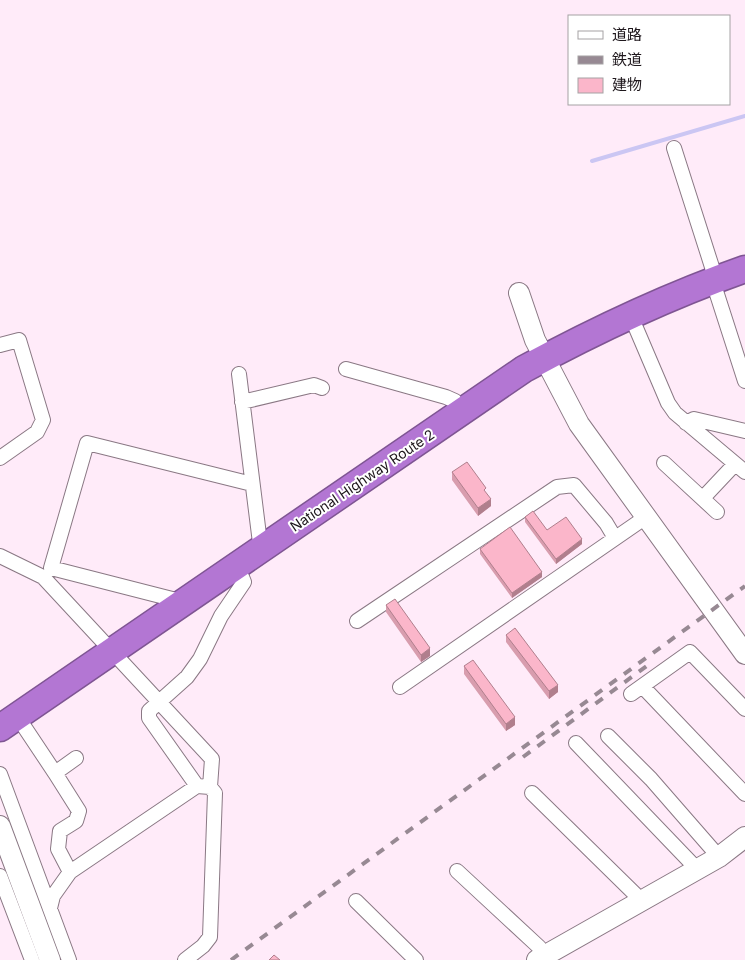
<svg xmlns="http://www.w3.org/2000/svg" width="745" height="960" font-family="Inter,'Noto Sans JP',sans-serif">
<rect width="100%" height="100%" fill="#ffebf9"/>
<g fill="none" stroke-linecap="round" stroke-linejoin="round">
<path stroke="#cbc6f3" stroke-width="4" d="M 592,161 L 745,116"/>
<defs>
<path id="street" d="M 674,148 L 712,267 L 715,288 L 745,381
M 630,314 L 668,403 L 675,413 L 745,472
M 0,345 L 19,340 L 43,420 L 37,432 L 0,458
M 346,369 L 446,397 L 455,401 L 463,411
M 239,374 L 260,543 L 263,548
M 242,402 L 314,385 L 322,388
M 686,423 L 694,419 L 745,431
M 664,463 L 717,512
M 703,498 L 735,464
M 0,556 L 43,577 L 212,759 L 210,787 L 215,793 L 210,937 L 203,946 L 185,960
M 184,602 L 51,568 L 87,443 L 252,484
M 357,621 L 557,487 L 574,485 L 606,523 L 615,538
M 400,687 L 646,517
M 643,687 L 745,794
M 631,694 L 690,652 L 745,709
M 17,716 L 55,773 L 76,758
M 608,736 L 651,779 L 719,857
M 576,743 L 697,869
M 55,773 L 79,811 L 76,821 L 60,831 L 58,849 L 70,872
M 0,774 L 69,960
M 210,787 L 197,786 L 149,718 L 149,711 L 187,677 L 200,659 L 221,616 L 244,582 L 237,565
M 532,793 L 637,896 L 640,903
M 457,871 L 539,947 L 544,956
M 0,876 L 32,960
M 356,901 L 416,960
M 50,908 L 53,896 L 70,872 L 197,786"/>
<path id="secondary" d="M 519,293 L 535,340 L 579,424 L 745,654
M 0,826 L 50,960
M 537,960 L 719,857 L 745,837"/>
<path id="highway" d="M 0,728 L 524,369 C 596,330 668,296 745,269"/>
</defs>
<use href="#street" stroke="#8a7884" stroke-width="16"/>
<use href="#secondary" stroke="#8a7884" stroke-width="22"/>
<use href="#highway" stroke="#7f5593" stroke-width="29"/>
<use href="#street" stroke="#fff" stroke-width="14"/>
<use href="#secondary" stroke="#fff" stroke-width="20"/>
<use href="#highway" stroke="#b376d3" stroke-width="26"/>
<path stroke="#978993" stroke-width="4" stroke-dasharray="9 9" stroke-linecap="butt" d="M 523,757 L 652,662
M 231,960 L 745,586"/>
</g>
<path fill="#d89dae" d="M 452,472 L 486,493 L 491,506 L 478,516 L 452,480 Z
M 525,517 L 547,530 L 582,544 L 556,564 L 525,522 Z
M 480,549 L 542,577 L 512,598 L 480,554 Z
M 386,605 L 430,656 L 421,662 L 386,612 Z
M 506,635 L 558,692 L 549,699 L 506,642 Z
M 464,666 L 515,725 L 506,731 L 464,674 Z"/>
<path fill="#b07f8d" d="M 491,499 L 491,506 L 478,516 L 478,508 Z
M 582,539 L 582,544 L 556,564 L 556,559 Z
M 542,572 L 542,577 L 512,598 L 512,593 Z
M 430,648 L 430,656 L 421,662 L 421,655 Z
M 558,685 L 558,692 L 549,699 L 549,691 Z
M 515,717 L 515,725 L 506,731 L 506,724 Z"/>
<path fill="#fbb6ca" stroke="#b07f8d" d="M 467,462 L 486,488 L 484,490 L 491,499 L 478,508 L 452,472 Z
M 533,511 L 547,530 L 566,517 L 582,539 L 556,559 L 525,517 Z
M 510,527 L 542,572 L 512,593 L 480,549 Z
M 395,599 L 430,648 L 421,655 L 386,605 Z
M 515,628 L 558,685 L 549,691 L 506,635 Z
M 473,660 L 515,717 L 506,724 L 464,666 Z
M 274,955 L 280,960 L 269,960 Z"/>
<g text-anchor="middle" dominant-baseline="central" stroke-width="4" stroke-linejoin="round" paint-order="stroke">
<g font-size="14" fill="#1e171c" stroke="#fff">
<text transform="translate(362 480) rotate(-34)">National Highway Route 2</text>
</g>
</g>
<rect x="568" y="15" width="162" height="90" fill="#ffffff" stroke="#a5a2a4"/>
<rect x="578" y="31" width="25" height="8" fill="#ffffff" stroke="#a5a2a4"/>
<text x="612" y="40" font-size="15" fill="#1e171c">道路</text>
<rect x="578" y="56" width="25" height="8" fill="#978993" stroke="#a5a2a4"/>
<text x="612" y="65" font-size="15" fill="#1e171c">鉄道</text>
<rect x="578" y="78" width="25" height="15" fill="#fbb6ca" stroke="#a5a2a4"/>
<text x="612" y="90" font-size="15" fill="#1e171c">建物</text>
</svg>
